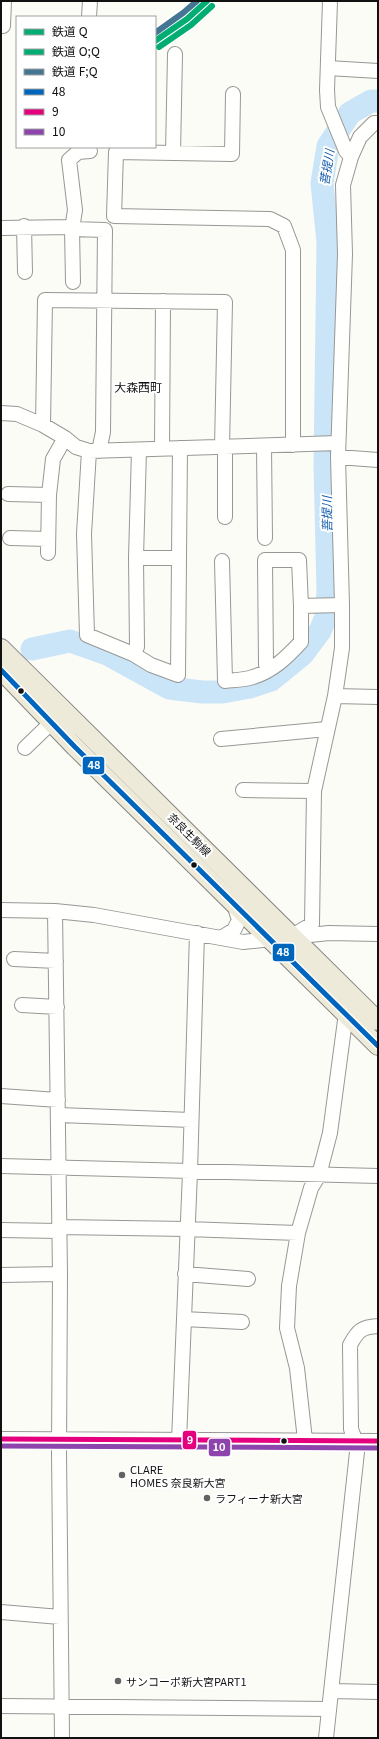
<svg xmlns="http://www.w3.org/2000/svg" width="379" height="1739" font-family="Georgia,'Noto Sans JP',serif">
<rect width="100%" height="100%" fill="#fcfcf7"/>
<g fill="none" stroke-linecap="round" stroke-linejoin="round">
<path stroke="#cbe5f8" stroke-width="23" d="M 32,649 L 70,641 L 107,654 L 169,688 L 202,692 L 223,692 L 250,687 L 271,680 L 303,654 L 320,631 L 326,617 L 328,592 L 325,466 L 328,242 L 322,183 L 328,146 L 350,113 L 371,101 L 378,101"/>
<defs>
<path id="minor" d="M 330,1 L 327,90 L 328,107 L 346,151 L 351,157
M 89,17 L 90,1
M 1,26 L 3,26 L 4,1
M 328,68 L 378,71
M 233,94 L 232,154 L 116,152 L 114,216 L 270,219 L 284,226 L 293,250 L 293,445
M 173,153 L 175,54
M 24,226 L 25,272
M 1,228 L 73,227
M 72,229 L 105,230 L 103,432 L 99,451
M 73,282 L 72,229 L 75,210 L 69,160 L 78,152 L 90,151
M 1,413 L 17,414 L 43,425 L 65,438 L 76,447 L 89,451 L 338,443
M 43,425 L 45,300 L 225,302 L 222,447
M 264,446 L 265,538
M 225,447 L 225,517
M 162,449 L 163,301
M 89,451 L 84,534 L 87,635 L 133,654 L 151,665 L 178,675 L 179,558 L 136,558
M 338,457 L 378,460
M 8,494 L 49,495
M 10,538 L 48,539
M 48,553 L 49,495 L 53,459 L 65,438
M 179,558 L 180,448
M 222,561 L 225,681 C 234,680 244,680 253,677 C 273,671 287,657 301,642 L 301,606 L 342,605
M 133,654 L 137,647 L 136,558 L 139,450
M 269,670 L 266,665 L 265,560 L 299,560 L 301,606
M 335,696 L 378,697
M 221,739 L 327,729
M 25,748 L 52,722
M 243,790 L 314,791
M 1,910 L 55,911 L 94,915 L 243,942 L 329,933 L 378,934
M 55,911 L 60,1274 L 59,1452 L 62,1738
M 292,936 L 312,924 L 314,791 L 335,696 L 342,648 L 342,605 L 338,457 L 345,254 L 343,185 L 351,157 L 360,137 L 374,123 L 378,123
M 221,938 L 234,930 L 239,920 L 234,904
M 14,959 L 56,961
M 22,1005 L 57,1007
M 1,1096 L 58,1100
M 59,1115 L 191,1120
M 1,1166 L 378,1176
M 59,1227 L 187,1229 L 298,1233
M 1,1230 L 59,1231
M 185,1274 L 248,1279
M 1,1275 L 60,1274
M 184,1319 L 242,1322
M 1,1439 L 378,1441
M 305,1440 L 297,1368 L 287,1328 L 289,1286 L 298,1233 L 311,1188 L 319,1175 L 330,1133 L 346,1013
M 179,1441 L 190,1172 L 197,933
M 1,1612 L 60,1617
M 332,1691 L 378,1692
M 1,1706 L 329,1709
M 326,1738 L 357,1452 L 355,1440 L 351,1429 L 350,1345 C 358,1330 362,1327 378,1326"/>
<path id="major" d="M 1,648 L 378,1021
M 1,670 L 75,747 L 378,1046"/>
</defs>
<use href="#minor" stroke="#979795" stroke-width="16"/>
<use href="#major" stroke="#848482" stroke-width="20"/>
<use href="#minor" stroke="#fffffe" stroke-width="14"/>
<use href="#major" stroke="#eeeada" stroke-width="18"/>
<defs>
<path id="bus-1" d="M 1,670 L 75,747 L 378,1046"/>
<path id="bus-2" d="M 1,1439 L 378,1441"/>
<path id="bus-3" d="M 1,1446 L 378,1448"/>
</defs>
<use href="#bus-1" stroke="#fff" stroke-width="8"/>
<use href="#bus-2" stroke="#fff" stroke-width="8"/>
<use href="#bus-3" stroke="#fff" stroke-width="8"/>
<use href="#bus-1" stroke="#0065bd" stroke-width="5"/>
<use href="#bus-2" stroke="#e5007d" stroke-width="5"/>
<use href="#bus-3" stroke="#8e44ad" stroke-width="5"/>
<defs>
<path id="rail-1" d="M 155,41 L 187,19 L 207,1"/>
<path id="rail-2" d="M 159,47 L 191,25 L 212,6"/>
<path id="rail-3" d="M 155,33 L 183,13 L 197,1"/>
</defs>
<use href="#rail-1" stroke="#fff" stroke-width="9"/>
<use href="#rail-2" stroke="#fff" stroke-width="9"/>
<use href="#rail-3" stroke="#fff" stroke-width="9"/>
<use href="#rail-1" stroke="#02ad73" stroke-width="6"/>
<use href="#rail-2" stroke="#02ad73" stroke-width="6"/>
<use href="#rail-3" stroke="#447694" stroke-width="6"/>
</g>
<g fill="#111" stroke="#fff" stroke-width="1.5">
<circle cx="21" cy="691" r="3.5"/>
<circle cx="194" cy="865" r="3.5"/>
<circle cx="284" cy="1441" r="3.5"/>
</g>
<g fill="#636362" stroke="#fff" stroke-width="1.5">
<circle cx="122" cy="1475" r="4"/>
<circle cx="207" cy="1498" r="4"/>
<circle cx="118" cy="1681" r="4"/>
</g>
<g text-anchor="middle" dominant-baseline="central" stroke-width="4" stroke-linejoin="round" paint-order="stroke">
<g font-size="11" fill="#111" stroke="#fff">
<text transform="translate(190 834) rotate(45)">奈良生駒線</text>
</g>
<g font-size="11" fill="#111" stroke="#fff" text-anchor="start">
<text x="130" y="1469">CLARE<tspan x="130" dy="13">HOMES 奈良新大宮</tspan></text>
<text x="215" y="1498">ラフィーナ新大宮</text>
<text x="126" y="1681">サンコーポ新大宮PART1</text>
</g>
<g font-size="12" font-style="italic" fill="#135caa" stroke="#fff">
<text transform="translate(326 167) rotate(-81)">菩提川</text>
<text transform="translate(326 514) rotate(-91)">菩提川</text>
</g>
<g font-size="12" fill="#111" stroke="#fff">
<text x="138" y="386">大森西町</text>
</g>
</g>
<g stroke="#fff" stroke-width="1.5">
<rect x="82" y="756" width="23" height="19" rx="4" fill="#0065bd"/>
<rect x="272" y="943" width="23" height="19" rx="4" fill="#0065bd"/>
<rect x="182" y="1430" width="15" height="20" rx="4" fill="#e5007d"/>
<rect x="208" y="1438" width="23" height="19" rx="4" fill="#8e44ad"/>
</g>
<g font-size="11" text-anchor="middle" font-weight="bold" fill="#fff">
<text x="94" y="769">48</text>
<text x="283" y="956">48</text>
<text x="190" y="1444">9</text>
<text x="219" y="1451">10</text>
</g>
<rect width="379" height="1739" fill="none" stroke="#111111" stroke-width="4"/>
<rect x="16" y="16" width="140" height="132" fill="#ffffff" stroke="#a0a0a0"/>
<rect x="24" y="29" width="20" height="6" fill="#02ad73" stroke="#a0a0a0"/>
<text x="52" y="36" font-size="12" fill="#111111">鉄道 Q</text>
<rect x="24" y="49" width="20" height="6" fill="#02ad73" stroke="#a0a0a0"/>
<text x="52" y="56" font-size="12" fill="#111111">鉄道 O;Q</text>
<rect x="24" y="69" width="20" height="6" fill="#447694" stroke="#a0a0a0"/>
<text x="52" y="76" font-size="12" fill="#111111">鉄道 F;Q</text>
<rect x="24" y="89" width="20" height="6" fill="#0065bd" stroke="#a0a0a0"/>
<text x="52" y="96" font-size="12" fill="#111111">48</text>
<rect x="24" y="109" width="20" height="6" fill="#e5007d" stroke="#a0a0a0"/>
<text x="52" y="116" font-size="12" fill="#111111">9</text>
<rect x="24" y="129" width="20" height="6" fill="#8e44ad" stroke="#a0a0a0"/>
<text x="52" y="136" font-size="12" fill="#111111">10</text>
</svg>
